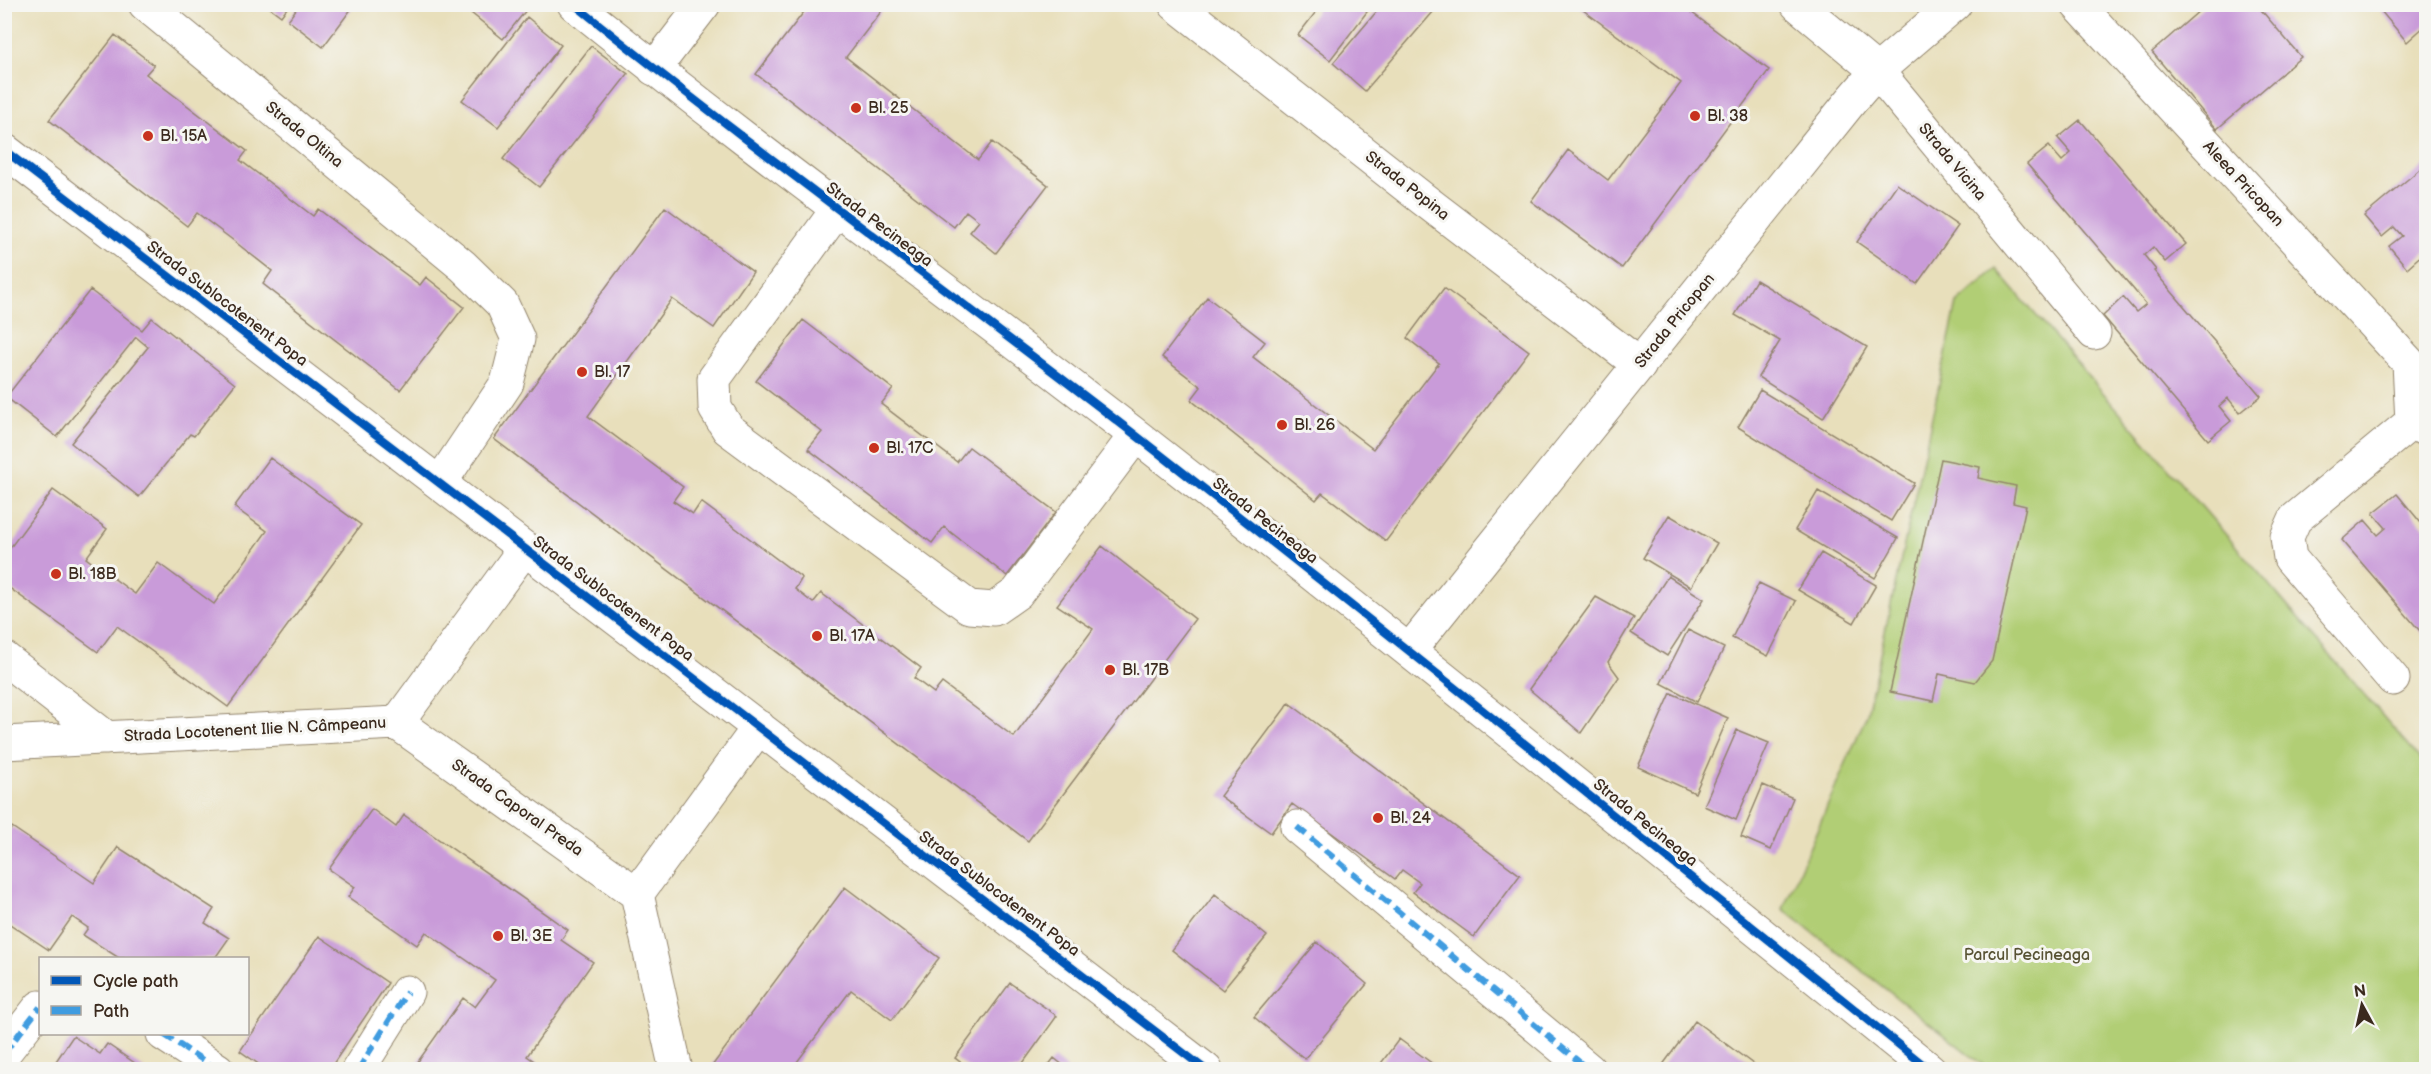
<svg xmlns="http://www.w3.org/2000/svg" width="2431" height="1074" font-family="'Balsamiq Sans',sans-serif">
<rect width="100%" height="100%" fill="#f6f6f2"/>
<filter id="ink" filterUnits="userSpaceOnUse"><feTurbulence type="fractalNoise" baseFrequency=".0167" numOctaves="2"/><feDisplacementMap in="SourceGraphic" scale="12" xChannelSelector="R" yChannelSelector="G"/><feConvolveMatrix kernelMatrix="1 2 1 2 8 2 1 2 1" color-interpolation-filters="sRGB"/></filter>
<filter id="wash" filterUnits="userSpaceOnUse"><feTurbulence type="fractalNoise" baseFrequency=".008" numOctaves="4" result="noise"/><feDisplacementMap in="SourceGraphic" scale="24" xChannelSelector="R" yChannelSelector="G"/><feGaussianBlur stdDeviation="1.35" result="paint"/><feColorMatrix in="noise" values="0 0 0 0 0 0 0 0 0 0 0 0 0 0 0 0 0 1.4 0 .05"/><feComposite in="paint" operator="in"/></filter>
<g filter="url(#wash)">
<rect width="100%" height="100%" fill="#e8dfbb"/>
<path fill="#b1ce74" stroke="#767c49" stroke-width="1.5" d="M 1996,269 L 2426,766 L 2426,1069 L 1988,1069 L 1783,909 L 1867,714 L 1957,303 Z"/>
<g id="blocks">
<path fill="#c99bd9" d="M 265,4 L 290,4 L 281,16 Z
M 300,4 L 355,4 L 323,47 L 288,20 Z
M 460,4 L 531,4 L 503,39 Z
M 810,4 L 887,4 L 846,57 L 978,160 L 992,142 L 1048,185 L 996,253 L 970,232 L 979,221 L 966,211 L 954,227 L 756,74 Z
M 1322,4 L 1373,4 L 1330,60 L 1298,35 Z
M 1383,4 L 1440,4 L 1365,91 L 1333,63 Z
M 1575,4 L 1680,4 L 1769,70 L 1622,268 L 1531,201 L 1568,150 L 1608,180 L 1681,83 Z
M 2207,4 L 2256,4 L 2301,57 L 2217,129 L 2152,52 Z
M 2375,4 L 2426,4 L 2426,25 L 2407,42 Z
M 527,17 L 561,45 L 498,127 L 462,100 Z
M 115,35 L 154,65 L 146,74 L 247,151 L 240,160 L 313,216 L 318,209 L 420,285 L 426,277 L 464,307 L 400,390 L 263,284 L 272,271 L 234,241 L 197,213 L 187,226 L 49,120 Z
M 591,46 L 628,74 L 539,187 L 503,159 Z
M 2080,120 L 2186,244 L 2165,262 L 2153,247 L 2144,255 L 2156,270 L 2154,271 L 2261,396 L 2240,413 L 2228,398 L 2219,406 L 2231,421 L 2208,440 L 2103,316 L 2123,297 L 2136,312 L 2146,304 L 2027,164 L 2049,146 L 2062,161 L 2071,153 L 2058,138 Z
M 2426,164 L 2426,251 L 2407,268 L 2389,246 L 2402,236 L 2394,227 L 2382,237 L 2364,216 Z
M 1897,184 L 1958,226 L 1917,284 L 1857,242 Z
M 665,207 L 753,272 L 714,328 L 672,299 L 588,416 L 683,487 L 673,501 L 693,514 L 701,502 L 802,578 L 795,589 L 813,603 L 821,593 L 921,668 L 914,678 L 934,693 L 942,683 L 1014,737 L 1093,629 L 1057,605 L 1102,546 L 1195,619 L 1028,841 L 494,439 Z
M 1756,280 L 1867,347 L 1823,418 L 1758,377 L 1780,341 L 1735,315 Z
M 1444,288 L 1529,351 L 1386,541 L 1322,493 L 1316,500 L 1191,400 L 1201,387 L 1162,357 L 1207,297 L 1265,342 L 1253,357 L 1373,449 L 1439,363 L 1407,338 Z
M 90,290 L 142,330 L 152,318 L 235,384 L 194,436 L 190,434 L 139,497 L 71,443 L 148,347 L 136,337 L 57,437 L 6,397 Z
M 803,320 L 893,389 L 881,404 L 957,462 L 969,447 L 1056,512 L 1007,576 L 944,527 L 932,543 L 808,449 L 822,432 L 756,381 Z
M 1760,390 L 1914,483 L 1891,521 L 1738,427 Z
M 270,458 L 361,525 L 228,707 L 117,626 L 98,652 L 4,584 L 4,556 L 53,490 L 107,529 L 86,558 L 135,594 L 158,563 L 214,604 L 267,531 L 234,507 Z
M 1941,459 L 1980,467 L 1978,478 L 2016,486 L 2013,503 L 2026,506 L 1992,661 L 1975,682 L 1939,674 L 1933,701 L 1890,692 Z
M 1818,491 L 1898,538 L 1875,578 L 1795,530 Z
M 2397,494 L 2426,529 L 2426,638 L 2342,540 L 2365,520 L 2378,535 L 2386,528 L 2373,513 Z
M 1669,515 L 1717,543 L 1691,587 L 1643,558 Z
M 1821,553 L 1876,585 L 1854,623 L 1798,590 Z
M 1668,576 L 1704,599 L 1667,656 L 1631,633 Z
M 1759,583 L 1796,601 L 1768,656 L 1732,638 Z
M 1596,597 L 1634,618 L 1608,662 L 1619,677 L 1581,733 L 1529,689 Z
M 1688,630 L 1724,648 L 1697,702 L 1661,683 Z
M 1671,693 L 1728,718 L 1695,793 L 1638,767 Z
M 1289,703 L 1520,875 L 1474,937 L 1413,892 L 1420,883 L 1402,870 L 1395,879 L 1292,804 L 1271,833 L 1220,796 Z
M 1737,730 L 1769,743 L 1736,820 L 1704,806 Z
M 1763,785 L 1793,798 L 1771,850 L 1741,837 Z
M 372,809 L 396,827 L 404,815 L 568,930 L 561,940 L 593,962 L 527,1056 L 537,1063 L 532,1070 L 412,1070 L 463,998 L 475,1007 L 495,980 L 426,932 L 417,945 L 348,897 L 355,887 L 329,869 Z
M 12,827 L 94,883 L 118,847 L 214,909 L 205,923 L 229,938 L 215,958 L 119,958 L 83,935 L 88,928 L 72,917 L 49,950 L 4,920 L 4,839 Z
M 845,887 L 939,958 L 892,1020 L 851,990 L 791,1070 L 709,1070 Z
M 1215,894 L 1267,936 L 1223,990 L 1172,950 Z
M 319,936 L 388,983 L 329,1070 L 267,1070 L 240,1051 Z
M 1317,942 L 1367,984 L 1305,1059 L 1254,1017 Z
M 1010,983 L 1057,1016 L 1018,1070 L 971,1070 L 955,1058 Z
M 1695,1021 L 1761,1070 L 1659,1070 Z
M 73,1036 L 100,1054 L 107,1044 L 145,1070 L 50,1070 Z
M 1399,1039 L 1441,1070 L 1376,1070 Z
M 1054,1058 L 1069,1070 L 1045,1070 Z"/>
</g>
</g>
<g filter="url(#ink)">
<use href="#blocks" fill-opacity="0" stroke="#92846c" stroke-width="1.5"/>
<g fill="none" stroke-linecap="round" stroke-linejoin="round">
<defs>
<path id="minor" d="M 145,4 L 463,266 L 502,304 L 518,339 L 507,383 L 440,483
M 574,4 C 758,153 951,292 1138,437 C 1404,645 1667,858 1930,1070
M 1175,4 L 1423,199 L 1640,365
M 1797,4 L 1877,71 L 2094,333
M 2077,4 L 2409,363 L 2412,422 L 2426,430
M 654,69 L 704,4
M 4,150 L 1206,1070
M 837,210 L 714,379 L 715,408 L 728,429 L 969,607 L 994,609 L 1017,593 L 1135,436
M 1409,651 L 1851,101 L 1877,71 L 1955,4
M 4,658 L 107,738
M 2393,679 L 2290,558 L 2287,537 L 2295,519 L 2412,422
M 397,723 L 637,894
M 397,723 L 525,548
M 4,743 L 397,723
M 1297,827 L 1589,1070
M 163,1034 L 218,1070
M 4,1053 L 40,1007
M 358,1070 L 407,992
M 676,1070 L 637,894 L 759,727"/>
</defs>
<use href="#minor" stroke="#92846c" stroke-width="35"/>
<use href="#minor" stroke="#fff" stroke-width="33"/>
<path stroke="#3f9ce0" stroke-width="6" stroke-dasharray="12 6" stroke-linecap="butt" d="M 1297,827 L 1589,1070
M 163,1034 L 218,1070
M 4,1053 L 40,1007
M 358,1070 L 407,992"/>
<defs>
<path id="cycleway" d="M 574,4 C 758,153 951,292 1138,437 C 1404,645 1667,858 1930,1070
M 4,150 L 1206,1070"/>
</defs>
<use href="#cycleway" stroke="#f6f6f2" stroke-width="11"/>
<use href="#cycleway" stroke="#0057b8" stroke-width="8"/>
</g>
</g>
<g fill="#c8321e" stroke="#f6f6f2" stroke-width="2">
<circle cx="856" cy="108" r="6"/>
<circle cx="1695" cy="116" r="6"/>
<circle cx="148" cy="136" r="6"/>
<circle cx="582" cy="372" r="6"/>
<circle cx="1282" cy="425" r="6"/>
<circle cx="874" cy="448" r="6"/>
<circle cx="56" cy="574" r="6"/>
<circle cx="817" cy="636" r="6"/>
<circle cx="1110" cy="670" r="6"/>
<circle cx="1378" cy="818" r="6"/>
<circle cx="498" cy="936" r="6"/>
</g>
<g text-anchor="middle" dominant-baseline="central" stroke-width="6" stroke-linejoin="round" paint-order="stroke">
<g font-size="16" fill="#3b2a1e" stroke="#f6f6f2" text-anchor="start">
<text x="868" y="108">Bl. 25</text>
<text x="1707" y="116">Bl. 38</text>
<text x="160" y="136">Bl. 15A</text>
<text x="594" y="372">Bl. 17</text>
<text x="1294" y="425">Bl. 26</text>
<text x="886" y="448">Bl. 17C</text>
<text x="68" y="574">Bl. 18B</text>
<text x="829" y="636">Bl. 17A</text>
<text x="1122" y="670">Bl. 17B</text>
<text x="1390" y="818">Bl. 24</text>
<text x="510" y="936">Bl. 3E</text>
</g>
<g font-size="16" fill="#3b2a1e" stroke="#f6f6f2">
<text transform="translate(304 135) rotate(39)">Strada Oltina</text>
<text transform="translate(1952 162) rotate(50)">Strada Vicina</text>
<text transform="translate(2243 184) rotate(47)">Aleea Pricopan</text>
<text transform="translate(1407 186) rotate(38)">Strada Popina</text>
<text transform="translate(879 225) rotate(37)">Strada Pecineaga</text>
<text transform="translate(227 304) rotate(37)">Strada Sublocotenent Popa</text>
<text transform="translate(1675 321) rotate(-51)">Strada Pricopan</text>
<text transform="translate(1265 521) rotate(38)">Strada Pecineaga</text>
<text transform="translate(613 599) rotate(37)">Strada Sublocotenent Popa</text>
<text transform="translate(255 730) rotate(-3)">Strada Locotenent Ilie N. Câmpeanu</text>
<text transform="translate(517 808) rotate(35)">Strada Caporal Preda</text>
<text transform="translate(1645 823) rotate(39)">Strada Pecineaga</text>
<text transform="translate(999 894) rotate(37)">Strada Sublocotenent Popa</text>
</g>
<g font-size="16" fill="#585334" stroke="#f6f6f2">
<text x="2027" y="955">Parcul Pecineaga</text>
</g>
</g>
<rect width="2431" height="1074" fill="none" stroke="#f6f6f2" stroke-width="24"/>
<rect x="39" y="957" width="210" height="78" fill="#f6f6f2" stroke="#aba49d" stroke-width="1.5"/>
<rect x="51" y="976" width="30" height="9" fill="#0057b8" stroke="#aba49d" stroke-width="1.5"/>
<text x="93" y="987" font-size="18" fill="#3b2a1e">Cycle path</text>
<rect x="51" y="1006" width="30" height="9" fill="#3f9ce0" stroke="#aba49d" stroke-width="1.5"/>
<text x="93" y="1017" font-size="18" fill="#3b2a1e">Path</text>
<g transform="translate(2362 1005) rotate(352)" stroke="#f6f6f2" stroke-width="4.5" paint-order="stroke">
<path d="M0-4.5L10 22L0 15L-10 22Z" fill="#3b2a1e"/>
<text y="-9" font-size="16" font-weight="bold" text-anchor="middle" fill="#3b2a1e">N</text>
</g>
</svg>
